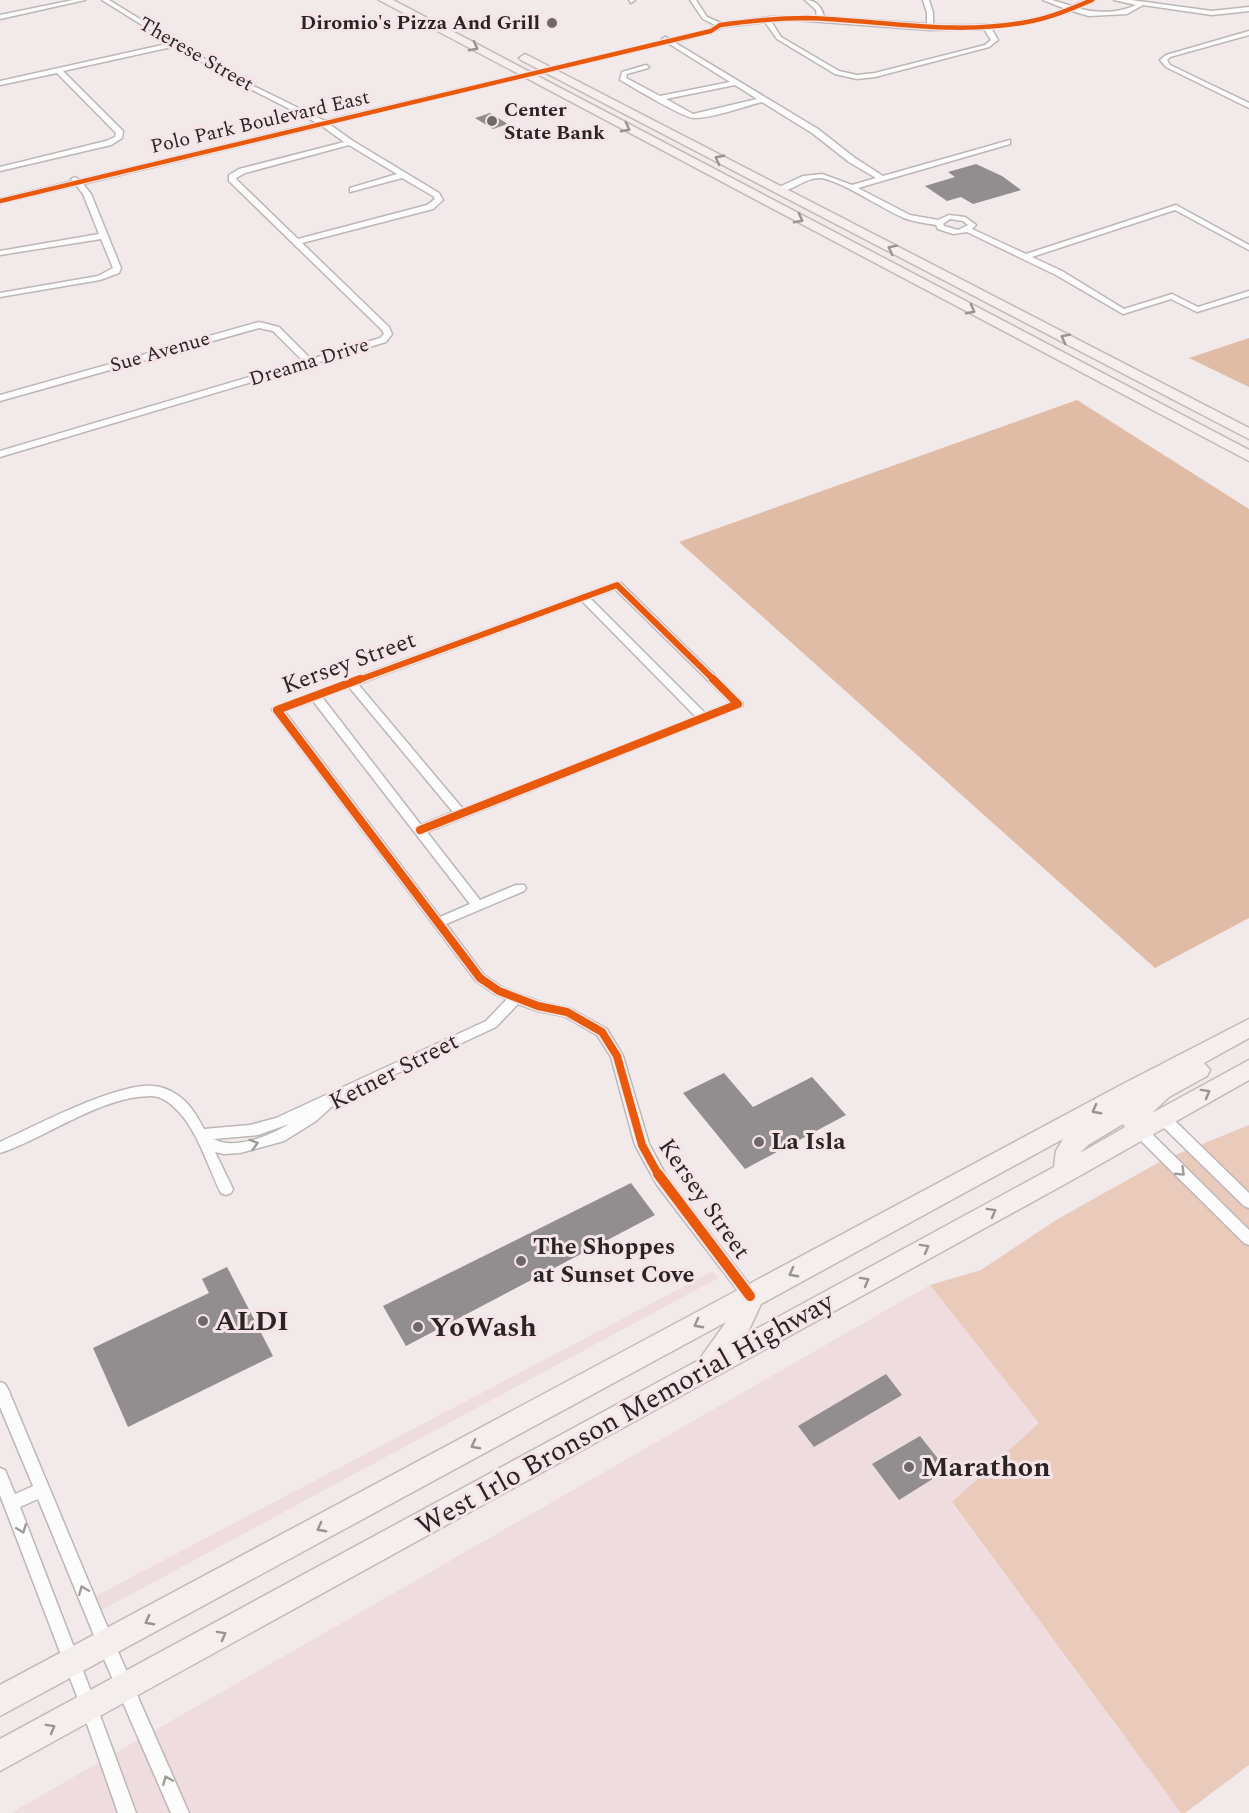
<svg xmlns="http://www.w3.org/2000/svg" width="1249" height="1813" font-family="Spectral,serif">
<rect width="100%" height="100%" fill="#f2e9eb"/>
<path fill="#eedcdf" d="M 713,1271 L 718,1278 L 100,1611 L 94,1597 Z
M 930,1285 L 1040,1423 L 952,1503 L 1181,1813 L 11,1813 Z"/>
<path fill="#eacbbb" d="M 1249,1125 L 1249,1765 L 1185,1813 L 1181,1813 L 952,1502 L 1039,1423 L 930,1285 L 981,1270 L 1056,1220 L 1163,1160 Z"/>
<path fill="#e0bba5" d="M 1249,338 L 1249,387 L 1189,358 Z
M 1077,400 L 1249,509 L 1249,918 L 1155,968 L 679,542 Z"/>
<path fill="#928d8f" d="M 490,113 L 508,124 L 493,129 L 475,118 Z
M 976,164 L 1002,176 L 1021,190 L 973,204 L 961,197 L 947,201 L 925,186 L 955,177 L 948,172 Z
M 724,1073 L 753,1107 L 812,1077 L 846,1115 L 745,1169 L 683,1093 Z
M 631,1183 L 655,1215 L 406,1346 L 383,1306 Z
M 227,1267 L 273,1356 L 128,1427 L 93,1348 L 209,1293 L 202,1279 Z
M 886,1374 L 902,1395 L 814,1447 L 798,1426 Z
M 920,1436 L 947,1470 L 899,1500 L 872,1464 Z"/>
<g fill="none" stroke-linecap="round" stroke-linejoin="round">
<defs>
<path id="minor" d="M 73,0 L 85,0 L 0,19 L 0,15 Z
M 102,0 L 109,0 L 229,74 L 325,121 L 663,41 L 662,39 L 665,37 L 670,39 L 709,30 L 715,25 L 703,19 L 690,0 L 696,0 L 707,17 L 721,23 L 770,17 L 817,17 L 816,10 L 805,0 C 816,0 822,7 824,17 L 927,24 L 927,13 L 923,0 L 929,0 L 933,13 L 933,25 C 977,26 1025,26 1066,9 L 1043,0 L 1052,0 L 1072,6 L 1087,0 L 1095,0 L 1078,8 C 1096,14 1119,13 1136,5 L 1114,0 L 1131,0 L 1212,11 L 1249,7 L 1249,11 L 1212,15 L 1143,5 L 1127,14 L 1089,16 L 1072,11 L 1027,24 L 991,28 L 998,40 L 989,47 L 875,77 L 857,79 L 835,74 L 777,39 L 765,22 L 722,27 L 713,32 L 674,42 L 818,129 L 855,158 L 883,176 L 1010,140 L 1010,144 L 858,188 L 910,215 L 938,220 L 949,215 L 965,217 L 976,225 L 972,229 L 1026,254 L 1176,205 L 1249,245 L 1249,250 L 1175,210 L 1032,257 L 1062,271 L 1124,309 L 1172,294 L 1198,307 L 1249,291 L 1249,296 L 1197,312 L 1171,299 L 1123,314 L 1056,275 L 967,232 L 953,234 L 938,229 L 936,225 C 926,223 914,222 904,218 C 882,209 842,181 821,178 C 805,177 792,192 777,192 L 777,188 L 803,176 L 822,174 L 852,185 L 876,178 L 849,162 L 812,133 L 762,102 C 742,107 714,118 694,118 C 683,118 633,87 620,80 L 622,72 L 646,65 L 649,67 L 648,68 L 627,74 L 626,78 L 660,96 L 730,82 L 668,43 L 329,124 L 353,141 L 439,193 L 443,200 L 433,209 L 302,243 L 389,327 L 392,334 L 386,342 L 0,457 L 0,451 L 303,361 L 273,331 L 259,328 L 0,401 L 0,395 L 259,322 L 279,327 L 311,359 L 380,338 L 384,334 L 382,330 L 229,181 L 229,175 L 239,169 L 344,142 L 322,126 L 83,184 L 91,194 L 121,268 L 119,273 L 100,280 L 0,297 L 0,293 L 98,276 L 113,268 L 101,239 L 0,255 L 0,251 L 99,234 L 83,194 L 76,185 L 0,203 L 0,199 L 73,181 L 71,179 L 75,177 L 80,180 L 317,123 L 225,76 L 176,46 L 63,71 L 123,131 L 122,138 L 111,145 L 0,171 L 0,167 L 106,141 L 115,137 L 116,133 L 57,73 L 0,85 L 0,81 L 171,43 ZM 795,20 L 930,30 L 984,29 L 991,40 L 985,45 L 875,73 L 857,75 L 839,71 L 781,37 L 771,21 ZM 735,85 L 757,99 L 693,114 L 666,99 ZM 349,145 L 397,174 L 350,188 L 350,192 L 402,178 L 433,196 L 435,199 L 427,205 L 298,239 L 237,180 L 236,178 L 245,173 ZM 950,219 L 963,221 L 968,225 L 958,230 L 944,226 L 943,224 Z
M 629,0 L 635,0 L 631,3 Z
M 1249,31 L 1249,35 L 1170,57 L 1167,60 L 1170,65 L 1249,103 L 1249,108 L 1166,67 L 1160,60 L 1166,55 Z
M 617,582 L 621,583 L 742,702 L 743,704 L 742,706 L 427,832 L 480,900 L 516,885 L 524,885 L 526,888 L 524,891 L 446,924 L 484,975 L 503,988 L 540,1002 L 571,1009 L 607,1029 L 623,1056 L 649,1144 L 667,1177 L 755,1292 L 757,1296 L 755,1300 L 750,1302 L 745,1300 L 657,1185 L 635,1145 L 611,1057 L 597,1035 L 564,1016 L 538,1011 L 518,1004 L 496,1027 L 338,1101 L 316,1121 L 284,1141 L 240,1153 L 224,1154 L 215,1152 L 233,1189 L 231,1193 L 226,1195 L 221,1193 C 207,1165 198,1130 175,1108 C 169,1102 160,1096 151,1096 C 101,1096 46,1138 0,1153 L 0,1142 C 35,1126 118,1082 154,1086 C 162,1087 170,1090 176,1094 C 189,1102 197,1116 204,1129 L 250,1125 L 276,1118 L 486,1021 L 507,999 L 495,994 L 476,981 L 272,710 L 273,708 ZM 615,589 L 731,703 L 705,713 L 590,598 ZM 582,601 L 696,717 L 463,809 L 358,684 ZM 349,687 L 453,812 L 421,825 L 322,697 ZM 313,701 L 470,904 L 440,917 L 284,711 ZM 289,1124 C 272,1135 233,1151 214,1139 L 258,1135 Z
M 1162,1112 L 1167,1113 L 1249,1193 L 1249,1208 L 1244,1206 L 1157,1121 L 1155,1117 L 1157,1113 Z
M 1140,1126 L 1145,1127 L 1249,1230 L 1249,1245 L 1244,1243 L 1135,1135 L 1133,1131 L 1135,1127 Z
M 0,1382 L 5,1384 L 8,1389 L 112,1638 L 189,1813 L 171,1813 L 100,1650 L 38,1499 L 20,1507 L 97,1707 L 136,1813 L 118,1813 L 81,1707 L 0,1495 L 0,1468 L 5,1470 L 15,1494 L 33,1486 L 0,1407 Z"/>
<path id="trunk" d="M 379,0 L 393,0 L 1249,450 L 1249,461 Z
M 525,54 L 1249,428 L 1249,439 L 521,60 L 519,58 Z
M 1249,1019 L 1249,1038 L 1204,1063 L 1210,1070 L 1207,1076 L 1169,1097 L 1152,1113 L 1249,1060 L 1249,1080 L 1074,1179 L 0,1771 L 0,1739 L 699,1360 L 726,1322 L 0,1716 L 0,1685 L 1121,1085 ZM 1123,1124 L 1125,1127 L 1080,1153 L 1088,1145 ZM 1063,1139 L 1056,1151 L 1054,1167 L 747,1334 L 761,1304 Z"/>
</defs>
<use href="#minor" stroke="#bdb6b7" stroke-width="3"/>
<use href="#trunk" stroke="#c4b9b9" stroke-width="3"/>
<use href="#minor" fill="#fdfcfc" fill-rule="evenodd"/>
<use href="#trunk" fill="#f4eeed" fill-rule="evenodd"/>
<defs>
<path id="cycleway-far3" d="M 0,201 L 711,31 L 720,25 C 749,21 778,18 807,18 C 880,20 954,36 1027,22 C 1050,18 1071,9 1092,0"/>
<path id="cycleway-far2" d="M 356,681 L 617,585 L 715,681"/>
<path id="cycleway-far1" d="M 360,679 L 277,710 L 480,978 L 499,991 L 538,1006 L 567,1012 L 602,1032 L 617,1056 L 642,1145 L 659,1176
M 420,830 L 738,704 L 713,679"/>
<path id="cycleway" d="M 658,1174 L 750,1296"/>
</defs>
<use href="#cycleway-far3" stroke="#f6e5e8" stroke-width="7"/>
<use href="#cycleway-far2" stroke="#f6e5e8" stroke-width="9"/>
<use href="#cycleway-far1" stroke="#f6e5e8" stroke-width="11"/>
<use href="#cycleway" stroke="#f6e5e8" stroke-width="14"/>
<use href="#cycleway-far3" stroke="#e8590c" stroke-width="4.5"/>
<use href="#cycleway-far2" stroke="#e8590c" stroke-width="6"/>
<use href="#cycleway-far1" stroke="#e8590c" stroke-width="8"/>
<use href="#cycleway" stroke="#e8590c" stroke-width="10"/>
</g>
<defs><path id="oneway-chevron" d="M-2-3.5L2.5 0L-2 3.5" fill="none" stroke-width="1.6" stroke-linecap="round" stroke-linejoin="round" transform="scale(1.5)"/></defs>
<g stroke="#999393">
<use href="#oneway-chevron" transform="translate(474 47) rotate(28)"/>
<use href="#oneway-chevron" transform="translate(626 128) rotate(28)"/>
<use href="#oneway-chevron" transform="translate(719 159) rotate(-152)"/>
<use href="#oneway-chevron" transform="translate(799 219) rotate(28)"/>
<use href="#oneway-chevron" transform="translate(892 249) rotate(-153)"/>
<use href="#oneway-chevron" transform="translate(971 310) rotate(28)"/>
<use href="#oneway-chevron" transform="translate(1065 338) rotate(-153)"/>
<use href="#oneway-chevron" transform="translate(1206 1093) rotate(-29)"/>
<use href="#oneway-chevron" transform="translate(1096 1110) rotate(152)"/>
<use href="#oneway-chevron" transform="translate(992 1212) rotate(-29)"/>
<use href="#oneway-chevron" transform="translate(925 1248) rotate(-29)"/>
<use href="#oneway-chevron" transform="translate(793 1273) rotate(152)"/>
<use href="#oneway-chevron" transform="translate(865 1281) rotate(-29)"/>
<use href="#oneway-chevron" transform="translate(698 1324) rotate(152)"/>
<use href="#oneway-chevron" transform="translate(475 1445) rotate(152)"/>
<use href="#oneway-chevron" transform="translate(321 1528) rotate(152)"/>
<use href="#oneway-chevron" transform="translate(149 1621) rotate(152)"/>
<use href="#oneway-chevron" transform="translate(222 1635) rotate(-29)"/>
<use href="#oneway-chevron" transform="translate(51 1728) rotate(-29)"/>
</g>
<g stroke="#9e9b9b">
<use href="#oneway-chevron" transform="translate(254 1144) rotate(-16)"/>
<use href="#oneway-chevron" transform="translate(1181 1172) rotate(44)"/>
<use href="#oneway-chevron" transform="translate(22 1529) rotate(69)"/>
<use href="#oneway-chevron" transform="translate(83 1590) rotate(-112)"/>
<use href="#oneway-chevron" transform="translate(167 1780) rotate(-113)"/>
</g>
<g fill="#70696a" stroke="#f6e5e8" stroke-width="2">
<circle cx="552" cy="23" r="6"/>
<circle cx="492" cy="121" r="6"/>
<circle cx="759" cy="1142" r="6"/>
<circle cx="521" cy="1261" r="6"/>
<circle cx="203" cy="1321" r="6"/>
<circle cx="418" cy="1327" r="6"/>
<circle cx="909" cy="1467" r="6"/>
</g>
<g text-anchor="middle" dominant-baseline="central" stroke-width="6" stroke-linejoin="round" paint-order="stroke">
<g font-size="20" font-weight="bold" fill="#2a2425" stroke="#f6e5e8" text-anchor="end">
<text x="540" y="23">Diromio's Pizza And Grill</text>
<text x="504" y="110" text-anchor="start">Center<tspan x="504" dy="23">State Bank</tspan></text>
</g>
<g font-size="20" fill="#2a2425" stroke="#f6e5e8">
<text transform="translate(196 54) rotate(30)">Therese Street</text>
<text transform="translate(260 122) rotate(-13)">Polo Park Boulevard East</text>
<text transform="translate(160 352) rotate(-16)">Sue Avenue</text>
<text transform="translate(309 362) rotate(-17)">Dreama Drive</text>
</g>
<g font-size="24" fill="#2a2425" stroke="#f6e5e8">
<text transform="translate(349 663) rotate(-20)">Kersey Street</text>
<text transform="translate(394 1072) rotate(-27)">Ketner Street</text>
<text transform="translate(704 1199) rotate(55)">Kersey Street</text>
</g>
<g font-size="24" font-weight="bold" fill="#2a2425" stroke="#f6e5e8" text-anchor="start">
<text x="771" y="1142">La Isla</text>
<text x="533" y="1247">The Shoppes<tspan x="533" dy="28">at Sunset Cove</tspan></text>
</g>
<g font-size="28" font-weight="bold" fill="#2a2425" stroke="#f6e5e8" text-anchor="start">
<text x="215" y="1321">ALDI</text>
<text x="430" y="1327">YoWash</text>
<text x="921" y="1467">Marathon</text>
</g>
<g font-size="28" fill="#2a2425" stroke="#f6e5e8">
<text transform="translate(625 1414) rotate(-29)">West Irlo Bronson Memorial Highway</text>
</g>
</g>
</svg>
